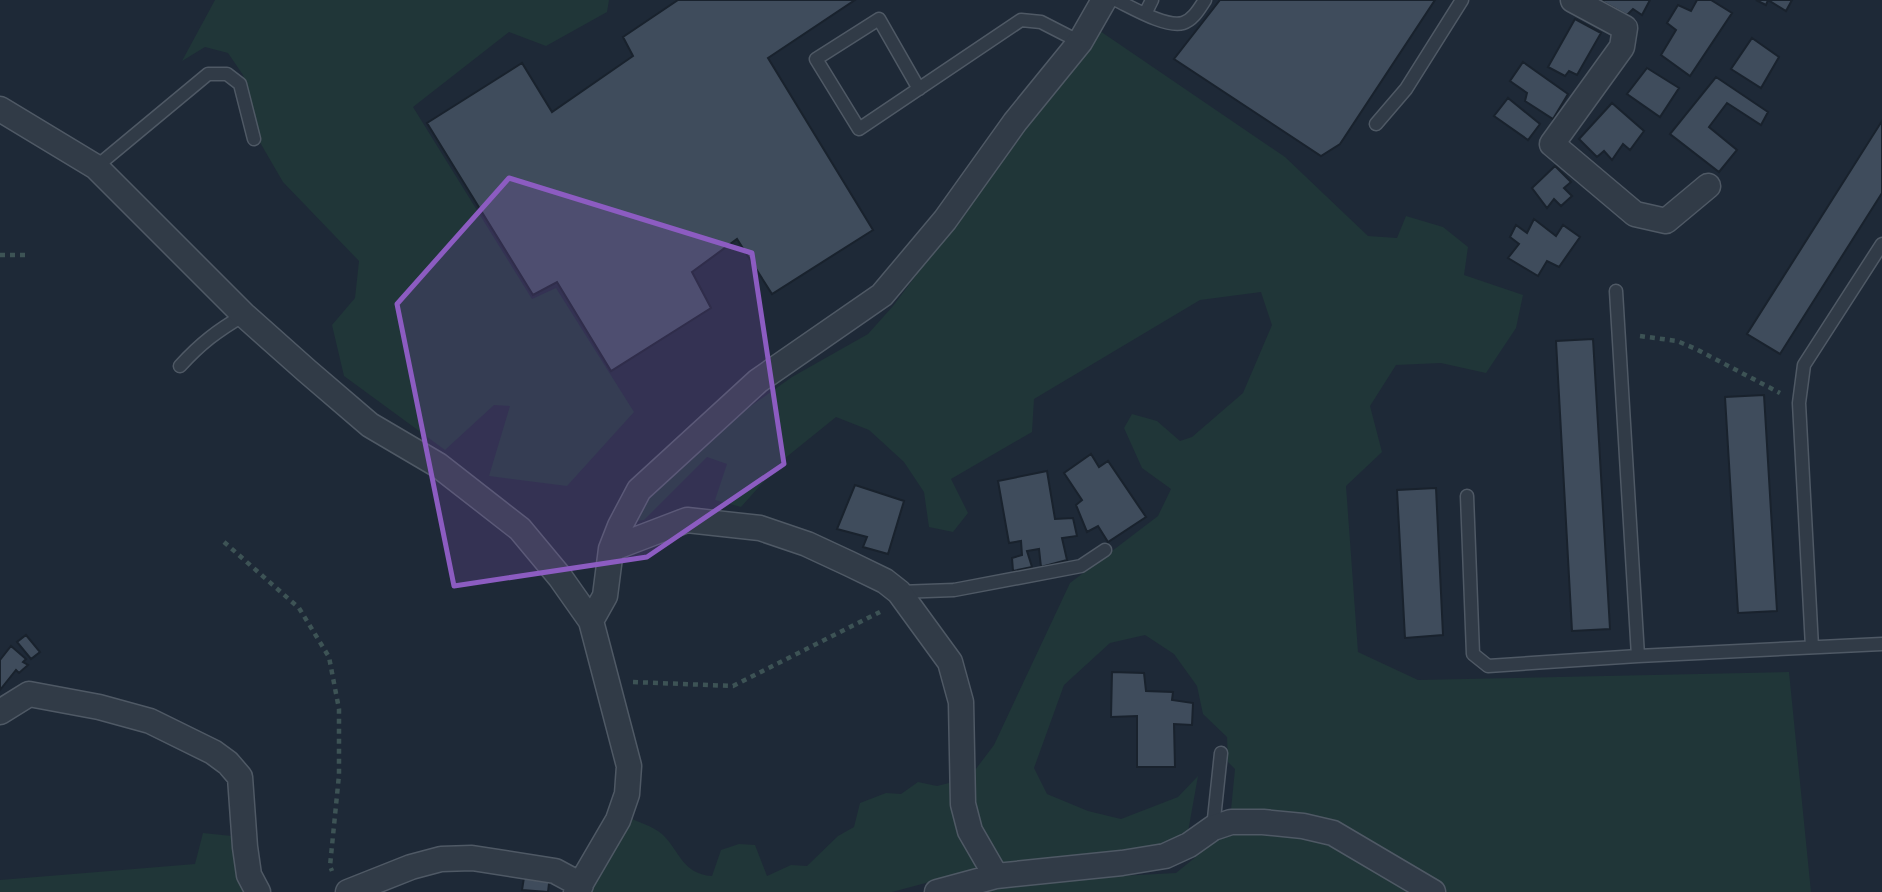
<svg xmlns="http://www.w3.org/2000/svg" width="1882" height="892" font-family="'Nunito Sans',sans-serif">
<rect width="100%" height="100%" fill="#1e2937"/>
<path fill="#203638" d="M 215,0 L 609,0 L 607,12 L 546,46 L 509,32 L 413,107 L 532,299 L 556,288 L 634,412 L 567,486 L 489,476 L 510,406 L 494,405 L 445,450 L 344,376 L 332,325 L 355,298 L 359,261 L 283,182 L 258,139 L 243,75 L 228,53 L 205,47 L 182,61 Z
M 1100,31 L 1285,157 L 1368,236 L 1397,238 L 1406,216 L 1443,227 L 1468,247 L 1464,275 L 1523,295 L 1516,328 L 1486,373 L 1441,363 L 1396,365 L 1370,406 L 1382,452 L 1346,486 L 1358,652 L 1418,680 L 1789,672 L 1811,892 L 982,892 L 989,883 L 1176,873 L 1229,830 L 1235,769 L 1228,762 L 1227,737 L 1203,714 L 1197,686 L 1174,654 L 1145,635 L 1110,643 L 1064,685 L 1034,768 L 1047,794 L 1088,811 L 1121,819 L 1178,797 L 1198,776 L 1188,832 L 1150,850 L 982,868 L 892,892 L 583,892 L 626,816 C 637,822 653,826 662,834 C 680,851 682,874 712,876 L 721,850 L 739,844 L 755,845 L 767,876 L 791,865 L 807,866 L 838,836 L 854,827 L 860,803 L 886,793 L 901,794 L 918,782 L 937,786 L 969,778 L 994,745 L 1070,583 L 1158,516 L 1171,489 L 1142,468 L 1124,428 L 1132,414 L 1157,421 L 1180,441 L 1192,437 L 1243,393 L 1272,325 L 1261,292 L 1200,300 L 1034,399 L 1032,432 L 951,479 L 968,513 L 953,532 L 929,527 L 924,492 L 904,462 L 869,430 L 836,417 L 784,459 L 741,507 L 715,500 L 727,464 L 707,457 L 644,520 L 629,522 L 665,475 L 710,435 L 792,377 L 868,334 L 893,306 Z
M 203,833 L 232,836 L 240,874 L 250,892 L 0,892 L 0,880 L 195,864 Z"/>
<path fill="#3f4c5c" stroke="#19222d" stroke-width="2" d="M 678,0 L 855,0 L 768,58 L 873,230 L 772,294 L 737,239 L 692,272 L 711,308 L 611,371 L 557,282 L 533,295 L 427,123 L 522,63 L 552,112 L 633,56 L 623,37 Z
M 1220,0 L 1435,0 L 1340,144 L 1321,156 L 1174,59 Z
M 1602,0 L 1650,0 L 1642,15 L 1633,9 L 1627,15 L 1601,1 Z
M 1697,0 L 1711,0 L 1732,13 L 1690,76 L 1661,55 L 1676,30 L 1667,23 L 1678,5 L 1691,11 Z
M 1756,0 L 1792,0 L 1786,11 L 1768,0 L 1766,5 Z
M 1575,19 L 1601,33 L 1577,75 L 1569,71 L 1565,76 L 1548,67 Z
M 1752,38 L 1779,57 L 1761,88 L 1731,69 Z
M 1523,62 L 1568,94 L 1553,119 L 1525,101 L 1527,93 L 1510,81 Z
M 1647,68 L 1679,88 L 1660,117 L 1627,94 Z
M 1716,77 L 1768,112 L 1761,125 L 1727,103 L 1709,127 L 1737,150 L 1719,172 L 1670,134 Z
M 1508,98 L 1540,124 L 1528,140 L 1494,116 Z
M 1612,103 L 1644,131 L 1630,150 L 1623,144 L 1612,160 L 1604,151 L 1597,157 L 1579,139 Z
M 1882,121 L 1882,193 L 1780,354 L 1747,334 Z
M 1555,166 L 1571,182 L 1564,188 L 1572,196 L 1561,206 L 1554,199 L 1547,208 L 1532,188 Z
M 1534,219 L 1556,236 L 1563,225 L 1580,237 L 1559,267 L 1547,261 L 1538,276 L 1508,258 L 1519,244 L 1510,237 L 1516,225 L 1527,233 Z
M 1593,339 L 1610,629 L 1572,631 L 1556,341 Z
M 1764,395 L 1777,611 L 1738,613 L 1725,397 Z
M 1091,454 L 1099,467 L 1108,461 L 1146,517 L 1108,542 L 1098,526 L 1087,532 L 1076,505 L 1082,500 L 1064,473 Z
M 1047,471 L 1055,519 L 1073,518 L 1077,536 L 1062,538 L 1067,560 L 1041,567 L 1039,549 L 1027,551 L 1032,567 L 1013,571 L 1012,558 L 1022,555 L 1021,541 L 1009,543 L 998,481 Z
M 855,485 L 904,501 L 888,554 L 863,547 L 867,537 L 837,529 Z
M 1436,488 L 1443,635 L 1405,638 L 1397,490 Z
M 26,635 L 40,652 L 31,659 L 17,642 Z
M 11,646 L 26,659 L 23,662 L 28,665 L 19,673 L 16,670 L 0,690 L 0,660 Z
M 1112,672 L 1144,673 L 1146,691 L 1173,692 L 1172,700 L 1193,703 L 1192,725 L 1174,724 L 1175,767 L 1137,767 L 1137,716 L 1111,717 Z
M 525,871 L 550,875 L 548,892 L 522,890 Z"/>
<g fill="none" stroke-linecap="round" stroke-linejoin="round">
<defs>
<path id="lane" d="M 1116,0 C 1131,7 1166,28 1183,23 C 1193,20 1199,9 1205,0
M 1145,14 L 1152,0
M 919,89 L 879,19 L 816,59 L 859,129 L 1021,20 L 1041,22 L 1080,42
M 1376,124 L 1406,89 L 1462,0
M 96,167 L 208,74 L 227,74 L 240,84 L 254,139
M 1616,291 L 1638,656
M 180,366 C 201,343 217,331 244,315
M 1467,496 L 1473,654 L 1488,666 L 1638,656 L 1882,644
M 899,592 L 954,590 L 1081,566 L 1105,550
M 1812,647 L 1799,403 L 1804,365 L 1882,244
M 1213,828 L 1221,753"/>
<path id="street" d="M 1573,0 L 1625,28 L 1622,47 L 1552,144 L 1635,214 L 1666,221 L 1708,186
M 0,109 L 96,167 L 244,315 L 307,371 L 370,425 L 438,465 L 520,529 L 560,577 L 591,621 L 629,766 L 627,794 L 618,820 L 576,892
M 611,549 L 687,520 L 760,528 L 807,544 L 850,564 L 885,581 L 899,592 L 950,662 L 961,702 L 963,804 L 970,831 L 996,876
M 591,621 L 605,596 L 611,549 L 620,526 L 639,490 L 758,381 L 882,295 L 945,220 L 1015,122 L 1080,42 L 1104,0
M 0,712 L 29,694 L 99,707 L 150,721 L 213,752 L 228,763 L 240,777 L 245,847 L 249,875 L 258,892
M 348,892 L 411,867 L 441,859 L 472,858 L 555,871 L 581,885
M 937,892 L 996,876 L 1122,863 L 1165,856 L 1189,845 L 1213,828 L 1231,822 L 1263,822 L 1303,826 L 1333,833 L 1433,892"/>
</defs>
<use href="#lane" stroke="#4f5965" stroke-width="15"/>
<use href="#street" stroke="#4f5965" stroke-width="27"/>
<path stroke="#3d5355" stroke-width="4.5" stroke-dasharray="5 5" stroke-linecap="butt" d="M 0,255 L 29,255
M 1640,336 L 1677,341 L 1696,349 L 1780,393
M 224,542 L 299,608 L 329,657 L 339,709 L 339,775 L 330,866 L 332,871
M 633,682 L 733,686 L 880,612"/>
<use href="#lane" stroke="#313b47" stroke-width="12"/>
<use href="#street" stroke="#313b47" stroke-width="24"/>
</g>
<path fill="#8c5cc1" fill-opacity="0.2" stroke="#8c5cc1" stroke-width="5" stroke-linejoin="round" d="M 509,178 L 752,253 L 784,464 L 647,557 L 454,586 L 397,304 Z"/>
</svg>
